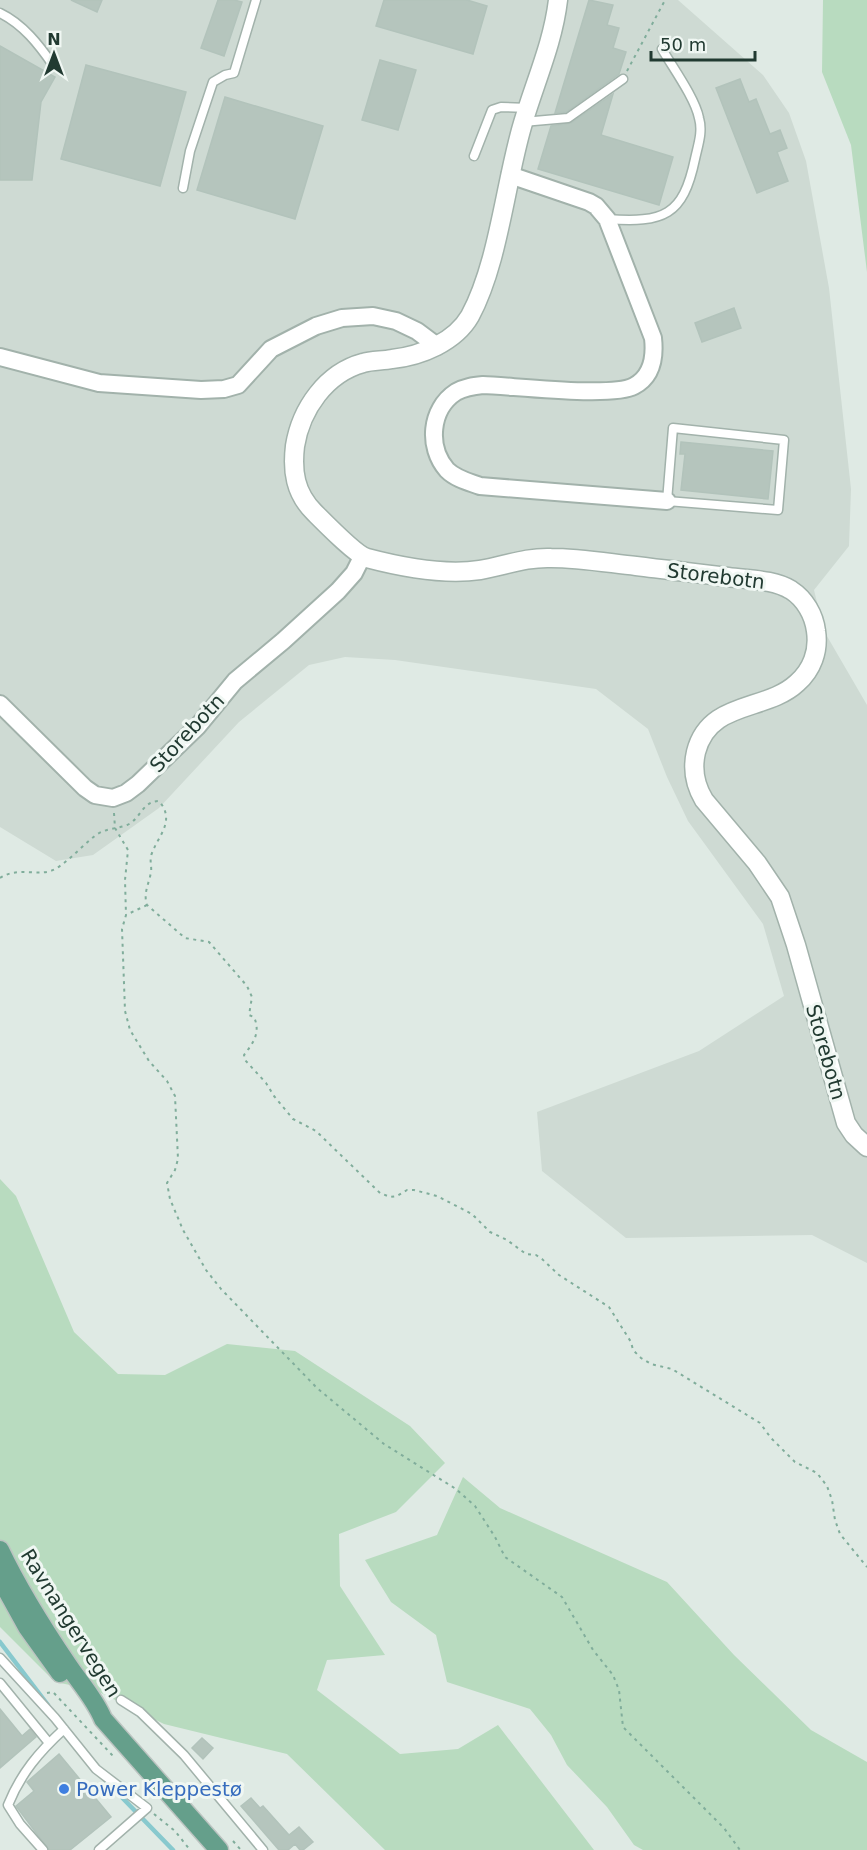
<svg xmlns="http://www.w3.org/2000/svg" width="867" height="1850" font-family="'DejaVu Sans',sans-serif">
<rect width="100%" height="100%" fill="#dfeae4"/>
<path fill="#cedad3" d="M 0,0 L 678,0 L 763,75 L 789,113 L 806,161 L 829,288 L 851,489 L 849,546 L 814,590 L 824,631 L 867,705 L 867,1263 L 812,1235 L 626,1238 L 542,1171 L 537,1112 L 699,1051 L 784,996 L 763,924 L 688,821 L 667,777 L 648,729 L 596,689 L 395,660 L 345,657 L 309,665 L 239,722 L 159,808 L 93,855 L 56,861 L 0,827 Z"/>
<path fill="#b8dbbf" d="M 823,0 L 867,0 L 867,272 L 851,145 L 822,72 Z
M 0,1179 L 16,1196 L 74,1332 L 118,1374 L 165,1375 L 227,1344 L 295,1351 L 410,1426 L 445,1463 L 396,1512 L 339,1534 L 340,1586 L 385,1655 L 327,1660 L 317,1690 L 400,1754 L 458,1749 L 498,1725 L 594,1850 L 385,1850 L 287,1754 L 164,1724 L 95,1690 L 55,1682 L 0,1627 Z
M 463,1477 L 500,1508 L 667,1582 L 734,1655 L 811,1730 L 867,1762 L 867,1850 L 643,1850 L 634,1845 L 607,1807 L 567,1765 L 551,1735 L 530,1709 L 447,1682 L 436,1635 L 391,1602 L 365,1560 L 437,1535 Z"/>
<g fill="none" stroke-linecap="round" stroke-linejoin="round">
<path stroke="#88c9ce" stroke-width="4.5" d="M 0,1642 L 48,1705
M 106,1781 L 173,1850"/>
</g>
<path fill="#b5c5bd" stroke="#b2c3bb" stroke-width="1.5" d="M 71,0 L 102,0 L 97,12 Z
M 218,0 L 234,0 L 242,2 L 224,56 L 201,48 Z
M 384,0 L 467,0 L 487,6 L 473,54 L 376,26 Z
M 589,0 L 613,5 L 607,25 L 619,28 L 613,48 L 626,52 L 619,74 L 566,112 L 555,113 Z
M 0,46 L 55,77 L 41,102 L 32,180 L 0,180 Z
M 380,60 L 416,70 L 398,130 L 362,120 Z
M 86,65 L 186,92 L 160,186 L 61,159 Z
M 740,79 L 749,102 L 756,99 L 770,134 L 780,130 L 787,148 L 777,152 L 788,181 L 757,193 L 716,88 Z
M 613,94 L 601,135 L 673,157 L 659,205 L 538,169 L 551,126 L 571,123 Z
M 225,97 L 323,126 L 295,219 L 197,190 Z
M 734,308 L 741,328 L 702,342 L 695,323 Z
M 681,442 L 773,451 L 768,499 L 681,490 L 685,454 L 680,454 Z
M 0,1709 L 22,1736 L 30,1729 L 36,1737 L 0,1768 Z
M 202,1738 L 213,1748 L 203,1759 L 192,1748 Z
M 59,1754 L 111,1817 L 70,1850 L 49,1850 L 16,1806 L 34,1791 L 27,1782 Z
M 251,1798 L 260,1808 L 263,1806 L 289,1835 L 299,1827 L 313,1842 L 303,1850 L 300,1850 L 295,1844 L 288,1850 L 279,1850 L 241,1806 Z"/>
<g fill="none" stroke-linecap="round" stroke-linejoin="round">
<defs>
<path id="service" d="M 0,13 C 23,24 39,45 53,65
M 523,122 L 568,118 L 623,79
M 474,156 L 492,110 L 501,107 L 528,108
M 183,188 L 190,151 L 213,82 L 225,75 L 234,73 L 256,0
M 607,219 C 664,223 683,216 695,159 C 698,145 703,132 699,118 C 695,98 673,68 662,49
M 673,428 L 784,440 L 778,510 L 667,501 Z
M 0,1658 L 55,1718 L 96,1769 L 147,1808 L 99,1850
M 0,1683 L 49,1743
M 121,1700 L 140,1712 L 184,1755 L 263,1850
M 43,1850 L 20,1824 L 8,1805 C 21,1773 39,1752 64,1729"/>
<path id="minor" d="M 510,175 L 589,202 L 596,206 L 607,219 L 653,338 C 655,356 653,376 634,386 C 612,398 513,386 483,385 C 473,386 465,387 456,392 C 430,409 427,447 447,470 C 456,479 469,482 480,486 L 667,501
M 0,357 L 99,383 L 201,390 L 224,389 L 238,385 L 271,349 L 316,326 L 342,318 L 373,316 L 396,321 L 417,331 L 437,346
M 0,704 L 85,788 L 95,795 L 113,798 L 126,793 L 138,784 L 198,726 L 235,681 L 283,641 L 338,591 L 354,573 L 362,557"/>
<path id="tertiary" d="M 558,0 C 553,43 535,82 523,123 C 505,183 499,262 470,316 C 455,342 421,356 392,359 C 382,361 372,360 363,363 C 326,373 301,409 295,446 C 292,471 295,493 314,512 C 324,522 356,555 367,558 C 401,567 446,575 480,570 C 504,566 526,557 551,558 C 579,558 608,563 636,566 C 667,570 697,573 728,577 C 748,580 773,579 791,590 C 805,599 814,615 816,631 C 819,651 812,670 797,683 C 766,712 709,700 696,752 C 692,769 695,785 704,800 L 757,863 L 780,897 L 796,945 L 846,1123 L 854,1135 L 867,1147"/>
<path id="primary" d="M 0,1550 C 19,1590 43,1628 68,1665 C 80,1683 95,1699 103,1719 L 219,1850
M 0,1578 L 27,1627 L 60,1673"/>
</defs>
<use href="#service" stroke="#a2b2ab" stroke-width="11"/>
<use href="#minor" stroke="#a2b2ab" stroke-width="20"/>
<use href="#tertiary" stroke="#a2b2ab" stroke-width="21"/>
<use href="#primary" stroke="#bcc4c1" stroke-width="21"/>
<path stroke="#80ad9b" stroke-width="2" stroke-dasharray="3 4.5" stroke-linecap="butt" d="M 627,71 L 664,2 L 667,0
M 114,813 L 115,828 L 128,850 L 125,880 L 126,915
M 0,878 C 20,865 40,879 57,868 C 72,858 83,845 96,835 C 106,828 117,829 127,825 C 141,819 142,801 159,801 C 176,821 158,836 152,853 C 149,860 152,866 151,872 C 149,884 143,893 147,905 L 185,938 L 209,942 L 247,986 L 252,997 L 249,1015 L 254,1017 C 261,1033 253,1043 244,1055 L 245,1060 L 266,1083 L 274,1096 L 293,1119 L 316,1131 L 380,1193 L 390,1197 L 397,1196 L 407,1190 L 414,1190 L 437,1196 L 472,1214 L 490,1232 L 507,1240 L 526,1254 L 536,1255 L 542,1259 L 559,1275 L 609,1307 L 631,1342 L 633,1350 L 641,1358 L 651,1364 L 672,1369 L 760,1423 L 771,1438 L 795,1462 L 817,1473 L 827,1486 L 832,1500 L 835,1520 L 840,1534 L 867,1567
M 147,905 L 126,915 L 122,929 L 125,1011 L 130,1030 L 149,1061 L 167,1081 L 175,1096 L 178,1159 L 175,1170 L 167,1183 L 170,1199 L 183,1230 L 206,1270 L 221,1289 L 317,1388 L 384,1444 L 456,1489 L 475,1506 L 495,1537 L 505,1557 L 562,1597 L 593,1650 L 613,1675 L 619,1690 L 623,1727 L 724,1828 L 740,1850
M 47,1693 L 53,1692 L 113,1756
M 154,1814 L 175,1831 L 190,1850
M 233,1841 L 241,1850"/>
<use href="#service" stroke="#fff" stroke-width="8"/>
<use href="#minor" stroke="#fff" stroke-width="16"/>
<use href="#tertiary" stroke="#fff" stroke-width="18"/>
<use href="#primary" stroke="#659f8b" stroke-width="18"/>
</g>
<circle fill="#3f7fe0" stroke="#f0f7f3" stroke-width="2" cx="64" cy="1789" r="6"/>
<g text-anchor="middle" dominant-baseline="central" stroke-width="6" stroke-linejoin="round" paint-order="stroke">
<g font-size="20" fill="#213a31" stroke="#f0f7f3">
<text transform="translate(716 576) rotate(7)">Storebotn</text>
<text transform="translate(187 733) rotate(-47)">Storebotn</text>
<text transform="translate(826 1052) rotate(74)">Storebotn</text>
<text transform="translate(71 1623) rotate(58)">Ravnangervegen</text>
</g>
<g font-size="20" fill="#366cbe" stroke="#f0f7f3" text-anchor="start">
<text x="76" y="1789">Power Kleppestø</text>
</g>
</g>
<g transform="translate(54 54)" stroke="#f0f7f3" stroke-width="4.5" paint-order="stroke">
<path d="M0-4.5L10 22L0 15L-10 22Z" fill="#213a31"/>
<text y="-9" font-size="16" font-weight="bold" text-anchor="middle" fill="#213a31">N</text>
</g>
<path d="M651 51v9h104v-9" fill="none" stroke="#213a31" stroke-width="3"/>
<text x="660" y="51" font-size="18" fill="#213a31" stroke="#f0f7f3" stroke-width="4.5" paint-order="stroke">50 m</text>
</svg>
